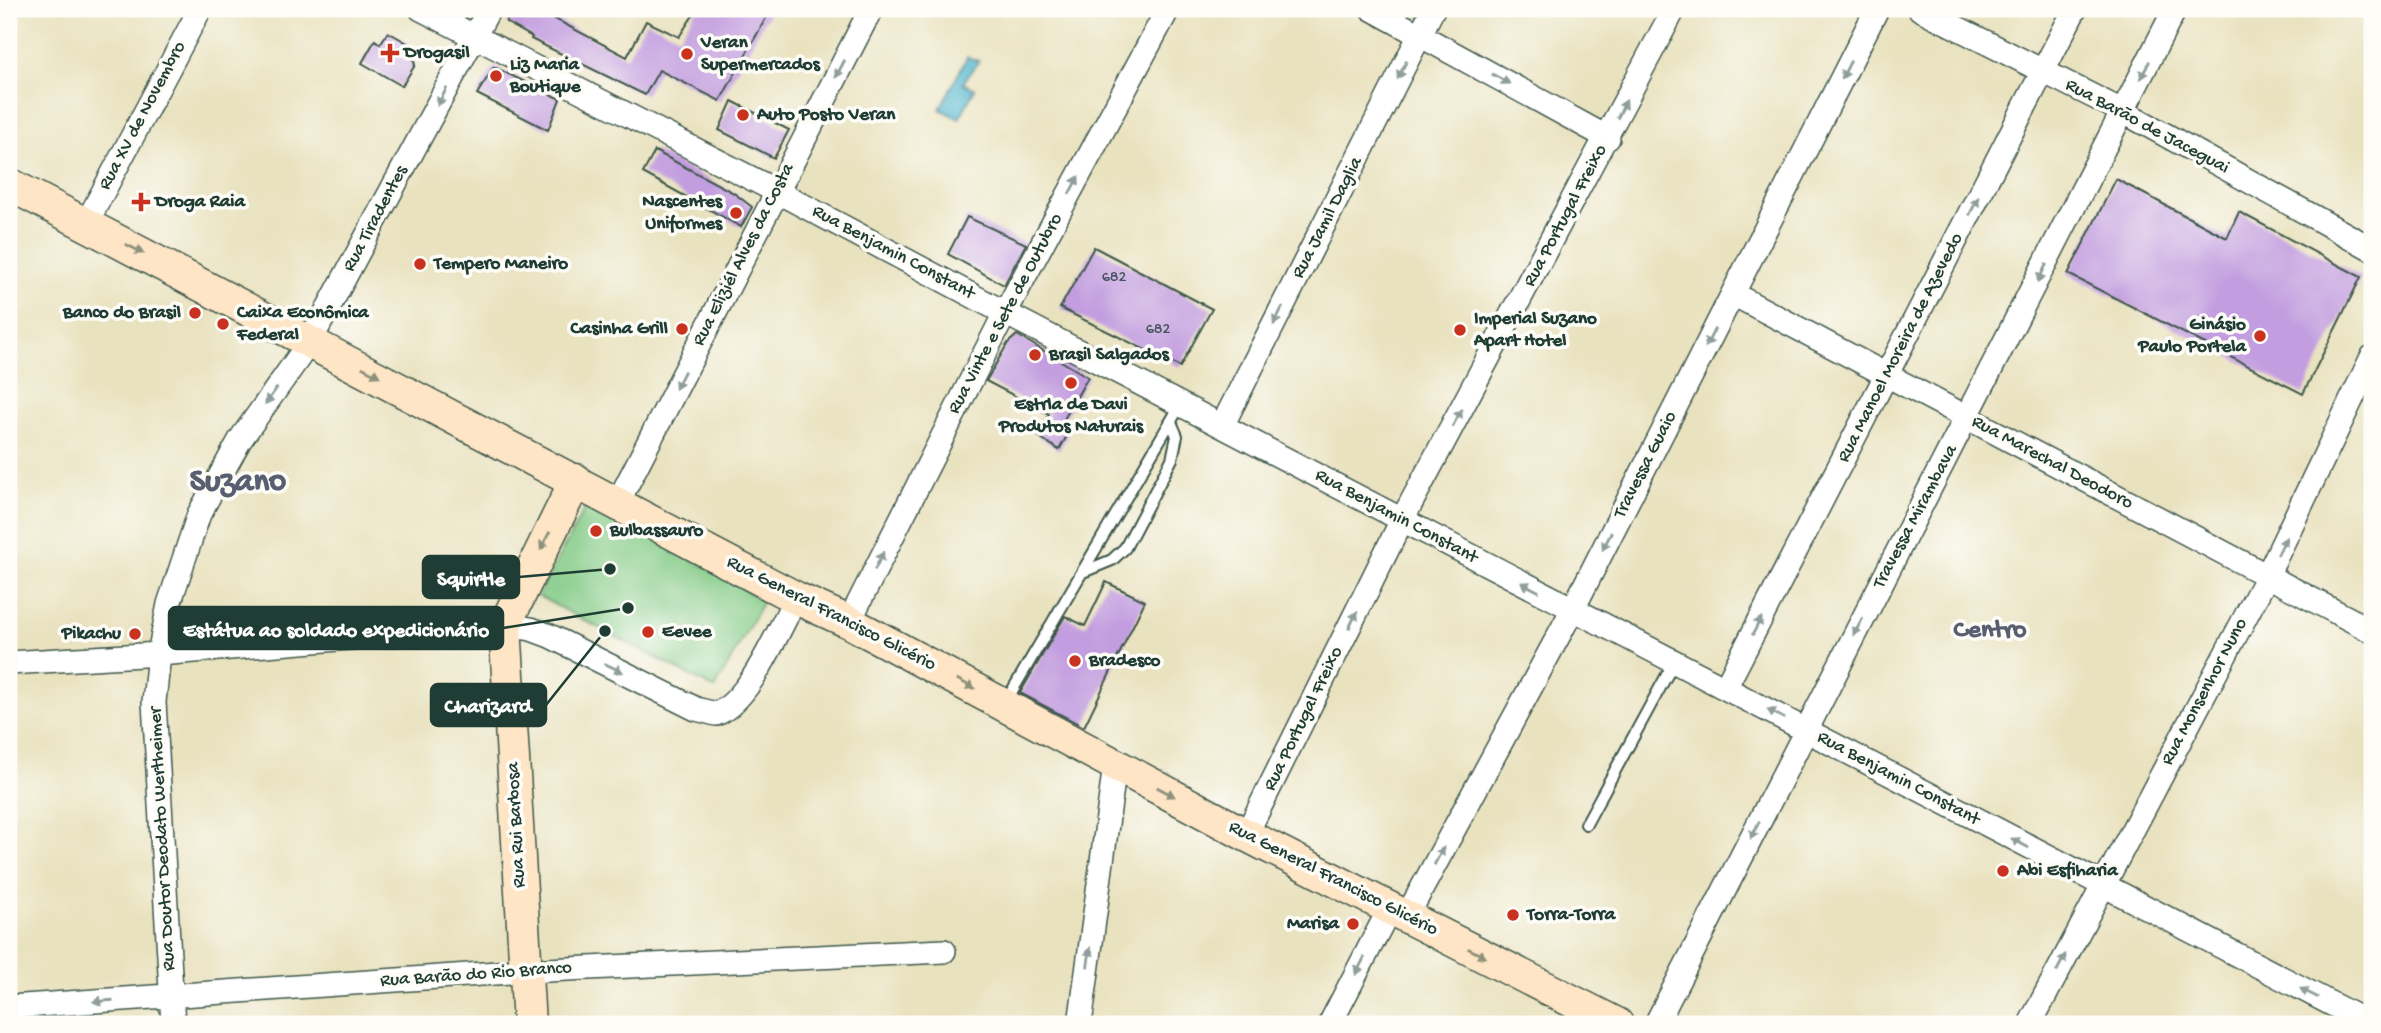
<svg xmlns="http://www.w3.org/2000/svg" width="2381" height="1033" font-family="'Gochi Hand',sans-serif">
<rect width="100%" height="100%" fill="#fdfcf7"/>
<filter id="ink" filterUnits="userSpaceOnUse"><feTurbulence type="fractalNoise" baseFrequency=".0143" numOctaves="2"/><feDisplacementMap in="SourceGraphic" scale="14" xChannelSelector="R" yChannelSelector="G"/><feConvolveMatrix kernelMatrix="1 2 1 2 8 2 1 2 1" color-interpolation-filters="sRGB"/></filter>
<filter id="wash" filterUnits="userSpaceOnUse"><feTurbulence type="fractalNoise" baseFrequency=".00686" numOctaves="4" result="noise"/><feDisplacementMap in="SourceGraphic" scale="28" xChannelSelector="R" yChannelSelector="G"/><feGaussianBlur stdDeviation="1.57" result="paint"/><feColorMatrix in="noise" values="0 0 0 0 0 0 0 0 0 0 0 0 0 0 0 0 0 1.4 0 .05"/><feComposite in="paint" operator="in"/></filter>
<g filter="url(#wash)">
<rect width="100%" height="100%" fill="#e9e2bf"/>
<path fill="#82ca86" stroke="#50845d" stroke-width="2" d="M 587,504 L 629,521 L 763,601 L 715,689 L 538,596 Z"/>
<path fill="#4eb3cd" stroke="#367880" stroke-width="2" d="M 967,57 L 979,61 L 963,83 L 975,89 L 959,119 L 940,109 Z"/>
<g id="blocks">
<path fill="#c29ddf" d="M 513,9 L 536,9 L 627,57 L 646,21 L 679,37 L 697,9 L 771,9 L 720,101 L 659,70 L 645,95 L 531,39 L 532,37 L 506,22 Z
M 388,32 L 409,44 L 415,65 L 402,86 L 362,63 L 375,40 L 380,44 Z
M 494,67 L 560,99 L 548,130 L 477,94 Z
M 732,101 L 789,130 L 774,158 L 719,130 Z
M 655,151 L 734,193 L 752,207 L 741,227 L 643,173 Z
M 2116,179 L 2227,238 L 2239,212 L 2361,277 L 2303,394 L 2068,274 Z
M 967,217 L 1026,244 L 1004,285 L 948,254 Z
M 1094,247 L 1212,309 L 1180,367 L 1060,308 Z
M 1017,335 L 1088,377 L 1063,421 L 1072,427 L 1059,450 L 1038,436 L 1049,414 L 986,381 L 1008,343 Z
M 1106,582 L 1145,601 L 1084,727 L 1020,693 L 1065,616 L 1085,626 Z"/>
</g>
</g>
<g filter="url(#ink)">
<use href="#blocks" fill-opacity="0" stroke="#3d5649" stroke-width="2"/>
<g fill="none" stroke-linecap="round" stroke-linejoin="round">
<defs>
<path id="service" d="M 1083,572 L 1112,560 L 1125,548 L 1172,459 L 1177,436 L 1171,422
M 1005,703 L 1181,404
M 1586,824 L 1674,662"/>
<path id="minor" d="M 421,9 L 776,191 L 1005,313 L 2370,1024
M 1372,9 L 1608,138
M 1920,9 L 2124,112 L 2372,249
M 86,224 L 200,9
M 1733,294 L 2372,631
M 1222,426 L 1433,9
M 618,502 L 871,9
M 849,622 L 1005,313 L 1168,9
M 9,663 L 159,654 L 505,625 L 531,629 L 550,636 L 696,709 L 716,714 C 750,701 778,630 796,598
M 1726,686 L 2075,9
M 1246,835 L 1402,520 L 1674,9
M 1407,916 L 1573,609 L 1877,9
M 9,1007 L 526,971 L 944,951
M 173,1024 L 154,702 L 159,654 L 169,604 L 199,514 L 240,440 L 311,340 L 489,9
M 1080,1024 L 1115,765
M 1330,1024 L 1390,908
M 1656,1024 L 2175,9
M 2030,1024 L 2267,576 L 2372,357"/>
<path id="secondary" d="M 9,184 L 796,598 L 849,622 L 1246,835 L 1617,1024
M 529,1024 L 505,625 L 576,480"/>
</defs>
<use href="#service" stroke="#3d5649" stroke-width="14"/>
<use href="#minor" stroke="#3d5649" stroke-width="26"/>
<use href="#secondary" stroke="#3d5649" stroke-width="35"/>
<use href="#service" stroke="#fff" stroke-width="10"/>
<use href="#minor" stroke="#fff" stroke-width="23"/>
<use href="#secondary" stroke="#fee5c5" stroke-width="32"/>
</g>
<defs><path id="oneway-solid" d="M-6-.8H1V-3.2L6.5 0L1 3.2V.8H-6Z" transform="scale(1.75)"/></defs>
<g fill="#8f9e9a">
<use href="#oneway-solid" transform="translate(840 69) rotate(118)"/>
<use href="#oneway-solid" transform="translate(1402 70) rotate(117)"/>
<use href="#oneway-solid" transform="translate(1846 70) rotate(117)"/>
<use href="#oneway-solid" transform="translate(2145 70) rotate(117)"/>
<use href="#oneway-solid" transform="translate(1501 79) rotate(29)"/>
<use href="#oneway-solid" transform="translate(442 97) rotate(118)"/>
<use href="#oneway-solid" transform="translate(1622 109) rotate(-63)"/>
<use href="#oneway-solid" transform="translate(1074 185) rotate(-62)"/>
<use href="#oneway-solid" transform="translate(1974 206) rotate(-63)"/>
<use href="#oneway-solid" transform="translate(2042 273) rotate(117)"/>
<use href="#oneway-solid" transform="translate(1278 316) rotate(117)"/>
<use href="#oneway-solid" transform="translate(1710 338) rotate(117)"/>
<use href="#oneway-solid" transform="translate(680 380) rotate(117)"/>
<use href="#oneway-solid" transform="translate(271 396) rotate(126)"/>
<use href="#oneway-solid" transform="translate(1457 418) rotate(-62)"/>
<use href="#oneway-solid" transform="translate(1607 541) rotate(117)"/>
<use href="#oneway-solid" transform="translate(2282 546) rotate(-64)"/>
<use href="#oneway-solid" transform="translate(879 561) rotate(-63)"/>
<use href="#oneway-solid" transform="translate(1530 587) rotate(-153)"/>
<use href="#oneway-solid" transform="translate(1353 620) rotate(-64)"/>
<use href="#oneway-solid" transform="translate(1757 626) rotate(-63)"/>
<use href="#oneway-solid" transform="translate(1858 627) rotate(118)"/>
<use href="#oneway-solid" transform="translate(614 668) rotate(26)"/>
<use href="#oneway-solid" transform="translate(1776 714) rotate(-151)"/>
<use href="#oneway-solid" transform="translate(1755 830) rotate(116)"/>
<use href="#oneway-solid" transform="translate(2020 843) rotate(-152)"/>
<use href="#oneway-solid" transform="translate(1439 856) rotate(-62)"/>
<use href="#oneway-solid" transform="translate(1089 957) rotate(-82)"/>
<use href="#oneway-solid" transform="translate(2061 963) rotate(-63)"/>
<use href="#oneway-solid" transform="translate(1360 966) rotate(117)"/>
<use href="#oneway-solid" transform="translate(2309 993) rotate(-153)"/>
<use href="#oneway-solid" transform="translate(103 1001) rotate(176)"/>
</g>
<g fill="#8e917c">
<use href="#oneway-solid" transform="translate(135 249) rotate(27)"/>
<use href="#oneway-solid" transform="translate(371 372) rotate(28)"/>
<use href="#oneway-solid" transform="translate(545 541) rotate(117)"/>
<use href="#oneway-solid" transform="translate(966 684) rotate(28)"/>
<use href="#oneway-solid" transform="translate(1166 792) rotate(28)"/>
<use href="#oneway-solid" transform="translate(1477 953) rotate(27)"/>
</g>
</g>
<g fill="#c8321e" stroke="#fdfcf7" stroke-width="2.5">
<path d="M386.5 42.5h7v7h7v7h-7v7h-7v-7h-7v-7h7z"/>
<circle cx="687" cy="54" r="7"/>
<circle cx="496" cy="76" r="7"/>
<circle cx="743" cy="115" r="7"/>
<path d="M137.5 191.5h7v7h7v7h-7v7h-7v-7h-7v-7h7z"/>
<circle cx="736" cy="213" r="7"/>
<circle cx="420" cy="264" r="7"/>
<circle cx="195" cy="313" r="7"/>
<circle cx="223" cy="324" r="7"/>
<circle cx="682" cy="329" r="7"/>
<circle cx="1460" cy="330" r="7"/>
<circle cx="2260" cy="336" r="7"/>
<circle cx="1035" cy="355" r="7"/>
<circle cx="1071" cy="383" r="7"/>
<circle cx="596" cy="531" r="7"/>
<circle cx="648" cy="632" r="7"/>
<circle cx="135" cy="634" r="7"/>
<circle cx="1075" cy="661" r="7"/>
<circle cx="2003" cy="871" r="7"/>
<circle cx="1513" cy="915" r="7"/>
<circle cx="1353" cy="924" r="7"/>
</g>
<g text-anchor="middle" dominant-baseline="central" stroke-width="7" stroke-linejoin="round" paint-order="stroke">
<g font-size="16" fill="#48555f">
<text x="1114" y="278">682</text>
<text x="1158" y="330">682</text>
</g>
<g font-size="19" font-weight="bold" fill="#1f3d34" stroke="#fdfcf7" text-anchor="start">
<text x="701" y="43">Veran<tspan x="701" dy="22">Supermercados</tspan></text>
<text x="404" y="53">Drogasil</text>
<text x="510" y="65">Liz Maria<tspan x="510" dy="22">Boutique</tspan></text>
<text x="757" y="115">Auto Posto Veran</text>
<text x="155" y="202">Droga Raia</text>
<text x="722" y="202" text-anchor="end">Nascentes<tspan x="722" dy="22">Uniformes</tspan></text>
<text x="434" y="264">Tempero Maneiro</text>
<text x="181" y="313" text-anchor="end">Banco do Brasil</text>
<text x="237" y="313">Caixa Econômica<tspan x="237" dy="22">Federal</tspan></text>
<text x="1474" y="319">Imperial Suzano<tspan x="1474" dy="22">Apart Hotel</tspan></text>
<text x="2246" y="325" text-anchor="end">Ginásio<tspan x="2246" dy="22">Paulo Portela</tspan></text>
<text x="668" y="329" text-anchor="end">Casinha Grill</text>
<text x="1049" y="355">Brasil Salgados</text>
<text x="1071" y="405" text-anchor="middle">Estrla de Davi<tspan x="1071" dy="22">Produtos Naturais</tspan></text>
<text x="610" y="531">Bulbassauro</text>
<text x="662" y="632">Eevee</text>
<text x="121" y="634" text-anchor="end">Pikachu</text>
<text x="1089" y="661">Bradesco</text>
<text x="2017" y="871">Abi Esfiharia</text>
<text x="1527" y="915">Torra-Torra</text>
<text x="1339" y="924" text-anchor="end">Marisa</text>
</g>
<g font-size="19" fill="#1f3d34" stroke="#fdfcf7">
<text transform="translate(143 116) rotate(-62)">Rua XV de Novembro</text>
<text transform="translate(2147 127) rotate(28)">Rua Barão de Jaceguai</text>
<text transform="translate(1566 216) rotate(-62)">Rua Portugal Freixo</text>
<text transform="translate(1328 218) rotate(-63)">Rua Jamil Daglia</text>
<text transform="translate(376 219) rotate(-62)">Rua Tiradentes</text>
<text transform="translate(893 253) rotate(28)">Rua Benjamin Constant</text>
<text transform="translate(744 255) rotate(-63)">Rua Eliziél Alves da Costa</text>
<text transform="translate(1006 314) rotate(-62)">Rua Vinte e Sete de Outubro</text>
<text transform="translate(1901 348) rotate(-63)">Rua Manoel Moreira de Azevedo</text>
<text transform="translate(2052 463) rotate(28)">Rua Marechal Deodoro</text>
<text transform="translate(1646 465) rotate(-63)">Travessa Guaio</text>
<text transform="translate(1396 517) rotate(28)">Rua Benjamin Constant</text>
<text transform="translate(1916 517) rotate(-62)">Travessa Mirambava</text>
<text transform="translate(831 614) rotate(27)">Rua General Francisco Glicério</text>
<text transform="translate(2205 692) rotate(-62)">Rua Monsenhor Nuno</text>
<text transform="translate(1304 719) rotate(-64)">Rua Portugal Freixo</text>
<text transform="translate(1898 779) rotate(28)">Rua Benjamin Constant</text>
<text transform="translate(517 825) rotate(-93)">Rua Rui Barbosa</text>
<text transform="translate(163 839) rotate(-93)">Rua Doutor Deodato Wertheimer</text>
<text transform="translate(1333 879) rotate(27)">Rua General Francisco Glicério</text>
<text transform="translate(476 975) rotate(-4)">Rua Barão do Rio Branco</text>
</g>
<g font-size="26" font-weight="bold" fill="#585f70" stroke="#fdfcf7">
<text x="1990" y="631">Centro</text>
</g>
<g font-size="33" font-weight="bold" fill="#585f70" stroke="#fdfcf7">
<text x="238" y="483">Suzano</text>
</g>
</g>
<path fill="none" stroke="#1f3d34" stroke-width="2.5" d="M610 569L519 577M628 608L503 628M605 631L546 705"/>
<g fill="#1f3d34" stroke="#fdfcf7" stroke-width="2.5">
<circle cx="610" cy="569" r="7"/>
<circle cx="628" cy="608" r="7"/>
<circle cx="605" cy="631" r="7"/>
</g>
<g fill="#1f3d34" stroke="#1f3d34" stroke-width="2.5">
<rect x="423" y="556" width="96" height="42" rx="7"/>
<rect x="169" y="607" width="334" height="42" rx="7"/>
<rect x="431" y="684" width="115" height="42" rx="7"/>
</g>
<g font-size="21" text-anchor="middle" font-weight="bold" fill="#fff">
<text x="471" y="585">Squirtle</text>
<text x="336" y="636">Estátua ao soldado expedicionário</text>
<text x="488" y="712">Charizard</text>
</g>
<rect width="2381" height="1033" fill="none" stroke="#fdfcf7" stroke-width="35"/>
</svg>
